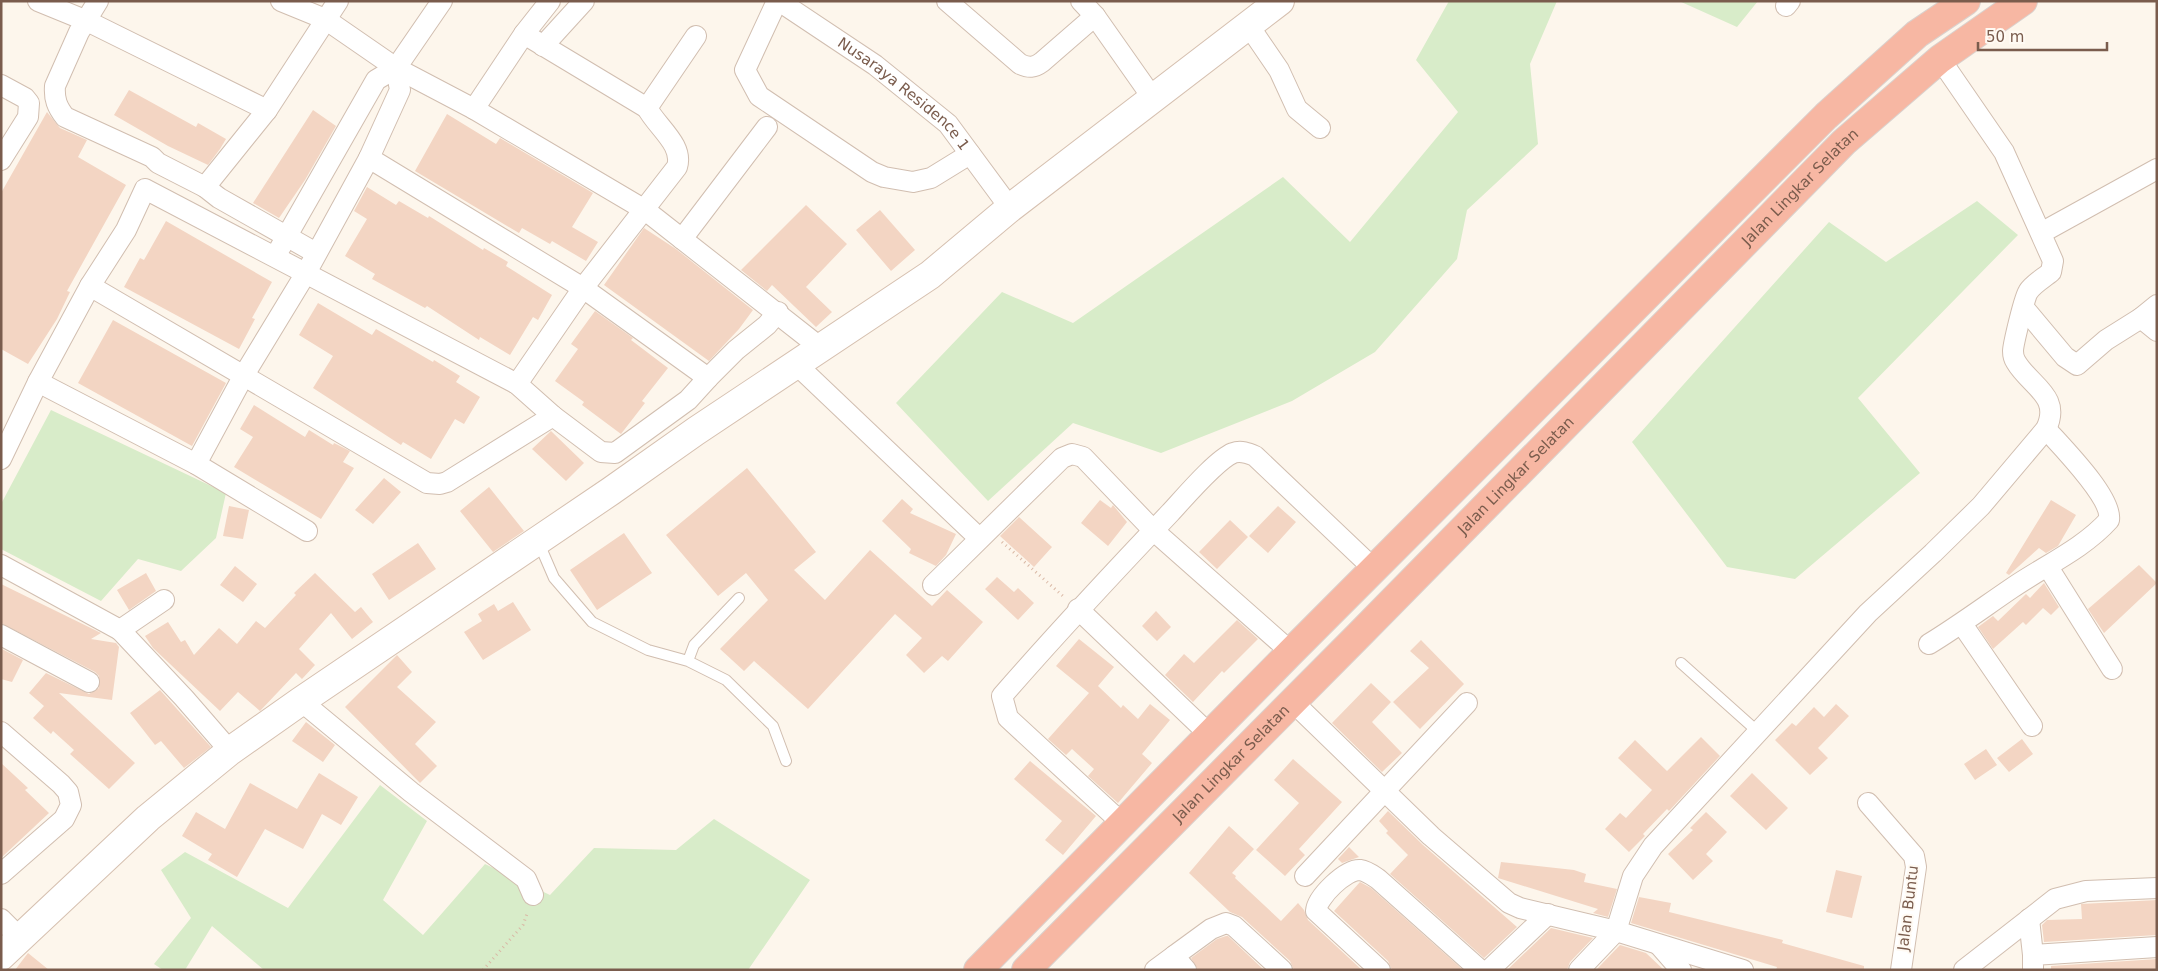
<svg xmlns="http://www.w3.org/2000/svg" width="2158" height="971" font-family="'DejaVu Sans',sans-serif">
<rect width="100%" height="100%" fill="#fdf6ec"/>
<path fill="#d8ecc9" d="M 1449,1 L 1557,1 L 1530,64 L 1538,144 L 1467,210 L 1457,259 L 1375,352 L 1292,401 L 1161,453 L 1073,423 L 988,501 L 896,403 L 1002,292 L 1073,323 L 1283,177 L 1350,242 L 1458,112 L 1416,60 Z
M 1679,1 L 1758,1 L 1737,27 Z
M 1977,201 L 2018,235 L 1858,398 L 1920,473 L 1795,579 L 1727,567 L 1632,442 L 1829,222 L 1886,262 Z
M 51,410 L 226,493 L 216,538 L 181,571 L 138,559 L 101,601 L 1,549 L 1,504 Z
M 380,785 L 427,821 L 383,900 L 423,935 L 485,864 L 550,895 L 594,848 L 676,850 L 714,819 L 810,880 L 748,970 L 264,970 L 212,926 L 185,970 L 163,970 L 154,964 L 191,918 L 161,870 L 185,852 L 288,908 Z"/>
<path fill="#f3d5c3" d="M 129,90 L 196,127 L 198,123 L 226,139 L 220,149 L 208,165 L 168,146 L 114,115 Z
M 313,110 L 336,126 L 305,180 L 279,218 L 253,203 Z
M 47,112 L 60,128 L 87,140 L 78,157 L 126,185 L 67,291 L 70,292 L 57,319 L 28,364 L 1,349 L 1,193 Z
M 447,114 L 496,144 L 500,138 L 593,193 L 572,227 L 598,242 L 586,261 L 552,241 L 550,244 L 522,228 L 519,233 L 415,171 Z
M 367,187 L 396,205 L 399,201 L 428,218 L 429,216 L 483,250 L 484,248 L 508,262 L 506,266 L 552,295 L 538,320 L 533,317 L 510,355 L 480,337 L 479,340 L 427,306 L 425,308 L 372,279 L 375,274 L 345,256 L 367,219 L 354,211 Z
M 806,205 L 847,244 L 806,287 L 832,312 L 816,327 L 772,285 L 767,291 L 741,270 Z
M 880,210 L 915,250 L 891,271 L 856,230 Z
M 166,221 L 272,282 L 252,318 L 255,319 L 239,349 L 124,287 L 140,258 L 144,260 Z
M 644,228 L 676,249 L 753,310 L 739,329 L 709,361 L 604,285 Z
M 318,303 L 372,335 L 376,329 L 433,362 L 434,360 L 460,376 L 456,382 L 480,397 L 464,424 L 455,419 L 431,459 L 403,442 L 401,445 L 313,388 L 333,356 L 299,335 Z
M 595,311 L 633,338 L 631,340 L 668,368 L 642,401 L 645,403 L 621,434 L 582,405 L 584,402 L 555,381 L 578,349 L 571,344 Z
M 113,320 L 226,383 L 192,446 L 78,383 Z
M 254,405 L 305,437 L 309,430 L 333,445 L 334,443 L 350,451 L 343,462 L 354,468 L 321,519 L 234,467 L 253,437 L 240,429 Z
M 551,431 L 584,463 L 566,481 L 532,449 Z
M 747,468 L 816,552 L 794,570 L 825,600 L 870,550 L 932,606 L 947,590 L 983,622 L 948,661 L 942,656 L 924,673 L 906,655 L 922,638 L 895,614 L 808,709 L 754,661 L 744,671 L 720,649 L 768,600 L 746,573 L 718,596 L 666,535 Z
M 384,478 L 401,492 L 373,524 L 355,510 Z
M 489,487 L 524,531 L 493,552 L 460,511 Z
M 902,499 L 913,509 L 910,513 L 956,534 L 946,555 L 936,566 L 909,553 L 911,549 L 882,521 Z
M 1100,500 L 1111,508 L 1113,505 L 1127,522 L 1108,546 L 1081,523 Z
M 2051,500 L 2076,515 L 2058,546 L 2046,553 L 2039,548 L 2009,575 L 2006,573 Z
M 229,506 L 249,510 L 243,539 L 223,536 Z
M 1278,506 L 1296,522 L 1268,553 L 1249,536 Z
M 1019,517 L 1052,547 L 1034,567 L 1000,536 Z
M 1230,520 L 1248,537 L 1217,569 L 1199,552 Z
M 624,533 L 652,573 L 597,610 L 570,570 Z
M 418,543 L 436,569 L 389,600 L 372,574 Z
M 2139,565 L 2157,583 L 2104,633 L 2088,609 Z
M 235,566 L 257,584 L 243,602 L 220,585 Z
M 146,573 L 156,591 L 129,610 L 117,590 Z
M 315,573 L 355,612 L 361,607 L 373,622 L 352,639 L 331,613 L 299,649 L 315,665 L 302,679 L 296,673 L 260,711 L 238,692 L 220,711 L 153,648 L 145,636 L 168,622 L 181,642 L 185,640 L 194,655 L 219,628 L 237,644 L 256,621 L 265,628 L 296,595 L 294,593 Z
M 997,577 L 1014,592 L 1018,588 L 1034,603 L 1018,620 L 985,589 Z
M 2044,583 L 2059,607 L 2051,615 L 2043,608 L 2026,625 L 2023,622 L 1993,649 L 1978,627 L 1993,616 L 1998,621 L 2026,594 L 2030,598 Z
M 1,584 L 101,633 L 91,639 L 116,643 L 119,647 L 112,700 L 59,693 L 135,763 L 109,789 L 70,754 L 74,750 L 53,731 L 51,734 L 33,718 L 44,706 L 29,693 L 46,673 L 89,694 L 99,688 L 99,676 L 95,672 L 1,623 Z
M 513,602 L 531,630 L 483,660 L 464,632 L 482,621 L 478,614 L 494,604 L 498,611 Z
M 1156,611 L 1171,627 L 1157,641 L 1142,626 Z
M 1237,620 L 1258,639 L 1224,673 L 1222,671 L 1193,702 L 1165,675 L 1184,654 L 1194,663 Z
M 1079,639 L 1114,667 L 1098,686 L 1121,708 L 1123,705 L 1138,719 L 1150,704 L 1170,720 L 1142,754 L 1152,763 L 1118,803 L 1088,776 L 1094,769 L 1072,749 L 1066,755 L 1048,739 L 1089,693 L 1056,666 Z
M 1421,640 L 1464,684 L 1420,729 L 1393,702 L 1429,668 L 1410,651 Z
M 2,649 L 23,660 L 12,682 L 1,679 Z
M 397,655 L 412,672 L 397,687 L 436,722 L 415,744 L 437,766 L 420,783 L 345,707 Z
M 1371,683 L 1391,702 L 1372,722 L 1402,753 L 1382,772 L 1332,723 Z
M 160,690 L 211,747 L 184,768 L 161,741 L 155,745 L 130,713 Z
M 1836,704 L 1849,716 L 1818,748 L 1828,758 L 1810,775 L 1775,740 L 1792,723 L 1796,726 L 1814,707 L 1824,717 Z
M 306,722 L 335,745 L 323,762 L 292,741 Z
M 1701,737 L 1720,756 L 1669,811 L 1667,809 L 1643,834 L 1645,836 L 1629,852 L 1605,829 L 1620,813 L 1626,818 L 1652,790 L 1618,758 L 1635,740 L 1667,771 Z
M 2022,739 L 2033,754 L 2009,772 L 1997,758 Z
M 1986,749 L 1997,765 L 1975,780 L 1964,764 Z
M 1293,759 L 1342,802 L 1299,849 L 1305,855 L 1285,876 L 1256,850 L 1299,803 L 1274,780 Z
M 1030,761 L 1096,816 L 1063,855 L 1045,840 L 1062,821 L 1014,779 Z
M 1,763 L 28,788 L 25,790 L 49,813 L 1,858 Z
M 319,773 L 358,797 L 341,825 L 322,814 L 303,849 L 265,829 L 237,877 L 208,860 L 212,854 L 182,836 L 196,812 L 225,829 L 250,783 L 297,809 Z
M 1752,773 L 1788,808 L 1766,830 L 1730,796 Z
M 1388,811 L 1423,845 L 1517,927 L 1484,958 L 1390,874 L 1408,855 L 1386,833 L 1388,831 L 1379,821 Z
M 1706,812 L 1727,832 L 1706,854 L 1713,861 L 1693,880 L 1668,854 L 1693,830 L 1690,828 Z
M 1229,826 L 1254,849 L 1232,873 L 1236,876 L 1235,878 L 1281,921 L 1298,903 L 1304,910 L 1308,920 L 1362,970 L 1294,970 L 1290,961 L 1242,917 L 1230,912 L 1189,873 Z
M 1349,847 L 1359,857 L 1342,863 L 1338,859 Z
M 1501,862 L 1574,870 L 1586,874 L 1584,882 L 1617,889 L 1608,917 L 1593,913 L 1598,909 L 1498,878 Z
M 1836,870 L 1862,876 L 1852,918 L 1826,912 Z
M 1360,882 L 1371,888 L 1462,969 L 1392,970 L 1388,961 L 1334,911 Z
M 1639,897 L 1671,903 L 1669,912 L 1783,940 L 1782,943 L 1864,966 L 1864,970 L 1776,970 L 1777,967 L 1631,923 Z
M 2157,900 L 2157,935 L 2044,942 L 2042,925 L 2047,920 L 2082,919 L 2081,904 Z
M 1551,928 L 1593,938 L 1570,962 L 1567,970 L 1507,970 Z
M 1226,936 L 1228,936 L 1264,970 L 1198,970 L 1191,958 L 1217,939 Z
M 1620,945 L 1646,953 L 1664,970 L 1596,970 Z
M 28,953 L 49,970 L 15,970 Z
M 2157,959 L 2157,970 L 2051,970 L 2051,966 Z"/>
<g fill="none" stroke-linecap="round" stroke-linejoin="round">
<defs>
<path id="lane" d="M 538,541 L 554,578 L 592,622 L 648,650 L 688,661 L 726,680 L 773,726 L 786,761
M 688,661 L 694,645 L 739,598
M 1681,663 L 1757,731"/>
<g id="street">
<path d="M 38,1 L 87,21 L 267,110"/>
<path d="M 98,1 L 79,32 L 55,86 C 54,99 57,107 65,117 L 152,157 L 158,163 L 205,187"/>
<path d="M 281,1 L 325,19 L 396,68 L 474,109 L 645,210 L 821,348"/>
<path d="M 777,1 L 745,70 L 759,96 L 872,172 L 884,177 L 913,182 L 931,178 L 970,154"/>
<path id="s1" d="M 779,1 L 875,65 L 948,124 L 1010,208"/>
<path d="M 947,1 L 1020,64 C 1029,68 1034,68 1042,62 L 1095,16"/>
<path d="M 1081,1 L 1095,16 L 1152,97"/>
<path d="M 1786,6 L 1790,1"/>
<path d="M 1249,26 L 1279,70 L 1297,109 L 1320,128"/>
<path d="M 524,34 L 647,108"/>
<path d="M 543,46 L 584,1"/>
<path d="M 1,85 L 25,98 L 29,103 L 28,117 L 1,160"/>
<path d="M 474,109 L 524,34 L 550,1"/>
<path d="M 2041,233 L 2157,169"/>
<path d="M 682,239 L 767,127"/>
<path d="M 280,248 L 376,80 L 396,68 L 442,1"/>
<path d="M 316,253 L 219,198 L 205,187 L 267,110 L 338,1"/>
<path d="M 90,286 L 427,483 L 440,484 L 447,482 L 553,416"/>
<path d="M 2024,308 L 2065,357 L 2077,365 L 2106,340 L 2141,318 L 2157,305"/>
<path d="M 2141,318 L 2157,331"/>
<path d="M 797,365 L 979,538"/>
<path d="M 708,378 L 736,350 L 767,325 L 778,312"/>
<path d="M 38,382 L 196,464 L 307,531"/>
<path d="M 517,384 L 583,288 L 677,167 C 684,145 657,127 647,108 L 696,36"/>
<path d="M 1,459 L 38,382 L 90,286 L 126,230 L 145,189 L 517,384 L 553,416 L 601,452 L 615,453 L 688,400 L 708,378 L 583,288 L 369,158"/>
<path d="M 196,464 L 244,375 L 306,273 L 369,158 L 400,90 L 396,68"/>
<path d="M 1,565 L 120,630"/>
<path d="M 2048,567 L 2112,669"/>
<path d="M 933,585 L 1062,458 L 1072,454 L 1083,457 L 1153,530 L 1291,652"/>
<path d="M 164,600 L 120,630 L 184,698 L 230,751"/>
<path d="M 1078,609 L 1210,735"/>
<path d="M 1962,624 L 2032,726"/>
<path d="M 1,635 L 89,682"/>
<path d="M 1929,644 C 1957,627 1984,607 2012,588 C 2044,566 2083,549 2109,520 C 2113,498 2061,446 2046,429"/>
<path d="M 301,701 L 411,792 L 526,879 L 533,895"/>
<path d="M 1292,701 L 1431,836 L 1509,903 L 1520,908 L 1616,931 L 1743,970"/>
<path d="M 1,732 L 61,784 L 68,792 L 71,805 L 64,819 L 1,874"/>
<path d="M 1868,803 L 1914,856 L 1916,867 L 1901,970"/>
<path d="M 1123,824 L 1008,718 L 1002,696 C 1057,633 1113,573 1170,513 C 1184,498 1216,460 1233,453 C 1241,450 1248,453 1255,456 L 1375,570"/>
<path d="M 1305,876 L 1467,703"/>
<path d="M 1,919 L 20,938"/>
<path d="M 2029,919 L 2033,955"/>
<path d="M 1659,945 L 1681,970"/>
<path d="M 1155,970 L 1174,956"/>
<path d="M 1186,970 L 1174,956 L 1211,929 L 1226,923 L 1234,926 L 1282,970"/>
<path d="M 1380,970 L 1316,911 C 1317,897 1346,869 1360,870 C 1367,871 1372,875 1378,879 L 1480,970"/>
<path d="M 1489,970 L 1548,914"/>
<path d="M 1579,970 L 1616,931 L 1633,876 L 1653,846 L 1868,613 L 1933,553 L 1981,506 L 2046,429 C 2062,396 2030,386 2016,362 C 2014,359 2013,354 2013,351 C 2013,345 2025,295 2028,292 C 2033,284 2044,278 2051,272 L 2053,261 L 2004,152 L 1940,59"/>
<path d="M 1964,970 L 2055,899 L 2086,891 L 2157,888"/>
<path d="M 2033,970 L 2033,955 L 2157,947"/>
</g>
<path id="secondary" d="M 1,956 L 148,818 L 230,751 L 301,701 L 611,491 L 696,431 L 930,275 L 1010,208 L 1280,1"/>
<g id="highway">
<path d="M 978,970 L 1291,652 L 1826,116 L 1917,34 L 1966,1"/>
<path id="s2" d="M 1026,970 L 1358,636 L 1844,142 L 1940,59 L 2023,1"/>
</g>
</defs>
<use href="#lane" stroke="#d1beb0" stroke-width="12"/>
<use href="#street" stroke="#d1beb0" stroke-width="22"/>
<use href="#secondary" stroke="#d6c0b0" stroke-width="30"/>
<use href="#highway" stroke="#dad1cd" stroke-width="30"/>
<path stroke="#d9b8a5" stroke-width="3" stroke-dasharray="1 4" stroke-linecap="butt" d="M 1002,542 L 1064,597
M 483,970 L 523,925 L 528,911"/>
<use href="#lane" stroke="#fff" stroke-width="10"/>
<use href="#street" stroke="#fff" stroke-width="20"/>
<use href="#secondary" stroke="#fff" stroke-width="28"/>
<use href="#highway" stroke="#f7b7a3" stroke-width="28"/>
</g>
<g text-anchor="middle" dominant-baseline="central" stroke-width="4" stroke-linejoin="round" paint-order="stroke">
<g font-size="15" fill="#7a5c4d" stroke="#fffaf3">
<text stroke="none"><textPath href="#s1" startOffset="156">Nusaraya Residence 1</textPath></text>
<text stroke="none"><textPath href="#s2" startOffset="1101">Jalan Lingkar Selatan</textPath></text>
<text stroke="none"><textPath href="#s2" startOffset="696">Jalan Lingkar Selatan</textPath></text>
<text stroke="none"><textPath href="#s2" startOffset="291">Jalan Lingkar Selatan</textPath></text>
<text transform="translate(1908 908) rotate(-83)">Jalan Buntu</text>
</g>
</g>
<rect width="2158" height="971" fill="none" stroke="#7a5c4d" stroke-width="5"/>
<path d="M1978 42v8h129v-8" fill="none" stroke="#7a5c4d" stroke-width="2.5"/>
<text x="1986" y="42" font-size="15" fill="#7a5c4d" stroke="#fffaf3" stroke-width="4" paint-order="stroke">50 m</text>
</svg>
